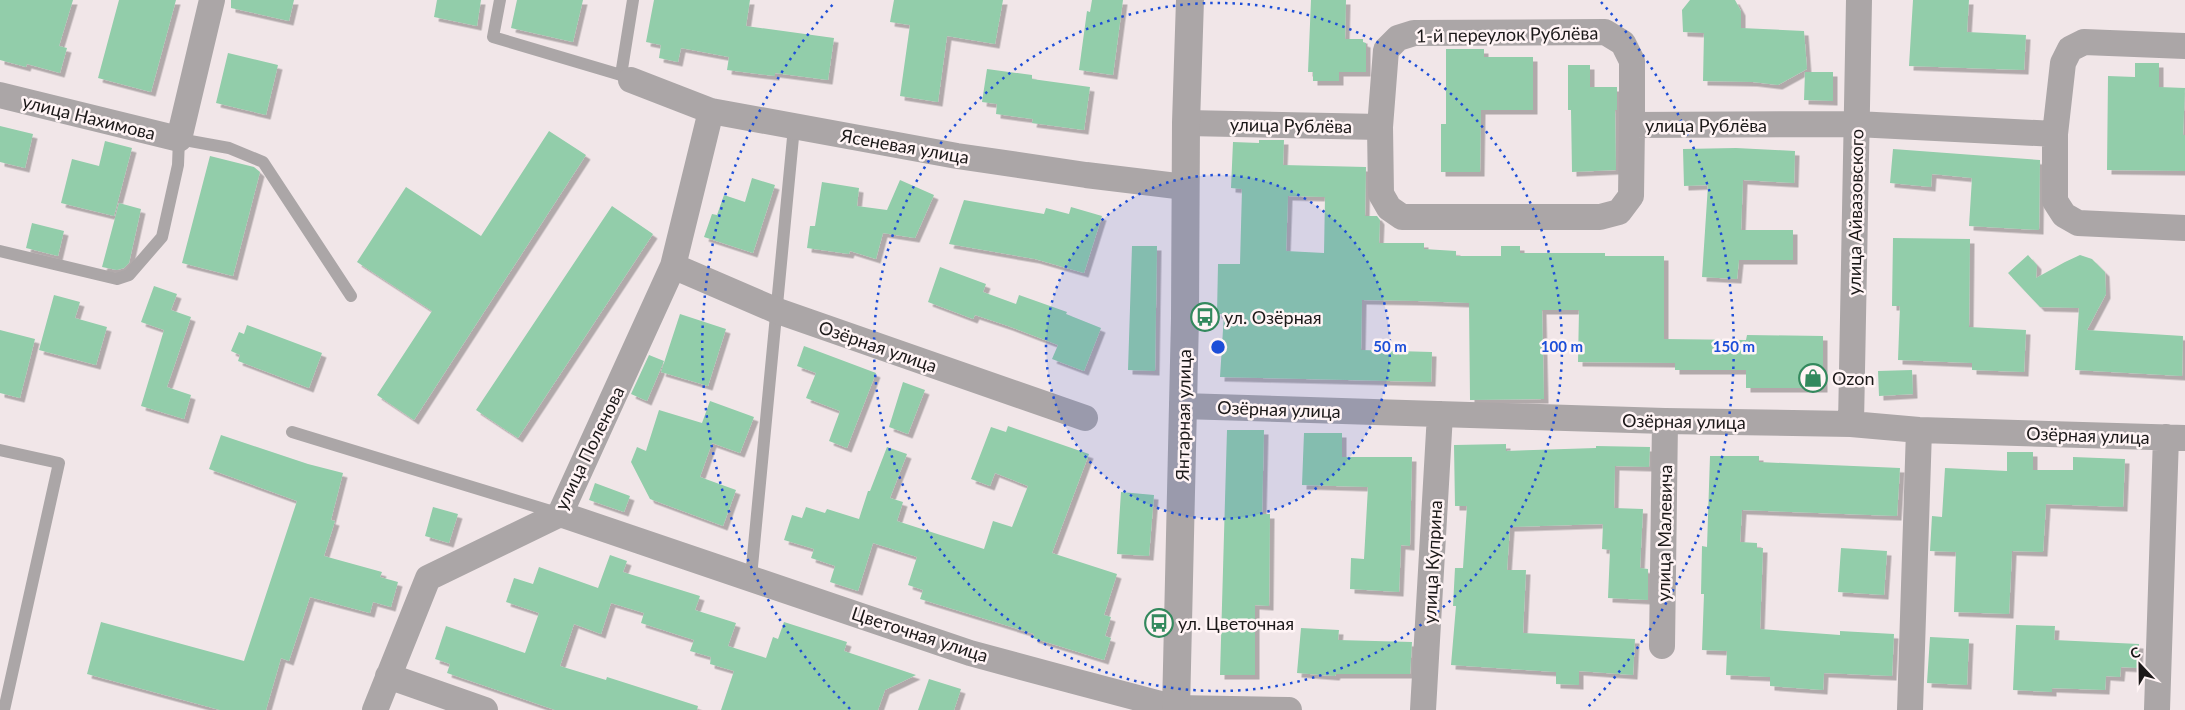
<svg xmlns="http://www.w3.org/2000/svg" width="2185" height="710" font-family="Lato,sans-serif">
<defs>
<filter id="shadow"><feDropShadow dx="4.5" dy="4.5" stdDeviation="0" flood-color="#0004"/></filter>
</defs>
<rect width="100%" height="100%" fill="#f1e6e8"/>
<path fill="#92cdaa" fill-rule="evenodd" filter="url(#shadow)" d="M 0,0 L 73,0 L 59,46 L 67,48 L 60,73 L 27,64 L 26,67 L 0,60 Z
M 119,0 L 176,0 L 151,92 L 98,78 Z
M 231,0 L 294,0 L 289,21 L 231,8 Z
M 437,0 L 481,0 L 477,26 L 434,17 Z
M 517,0 L 583,0 L 573,42 L 511,28 Z
M 654,0 L 750,0 L 746,26 L 834,38 L 828,80 L 775,73 L 775,76 L 727,70 L 729,57 L 681,48 L 678,62 L 659,58 L 661,45 L 646,42 Z
M 894,0 L 1003,0 L 995,44 L 947,36 L 938,102 L 900,96 L 910,25 L 890,22 Z
M 1092,0 L 1123,0 L 1113,75 L 1079,70 L 1087,11 L 1090,12 Z
M 1311,0 L 1346,0 L 1345,39 L 1363,39 L 1363,42 L 1366,43 L 1366,72 L 1339,72 L 1339,81 L 1313,81 L 1313,72 L 1308,72 Z
M 1690,0 L 1735,0 L 1741,11 L 1741,28 L 1804,31 L 1807,69 L 1778,85 L 1753,82 L 1703,81 L 1704,33 L 1683,32 L 1682,10 Z
M 1913,0 L 1969,0 L 1967,32 L 2026,35 L 2024,70 L 1909,66 Z
M 1446,49 L 1484,49 L 1484,57 L 1533,57 L 1533,110 L 1481,110 L 1480,172 L 1441,172 L 1441,124 L 1446,124 Z
M 228,53 L 278,65 L 266,115 L 216,103 Z
M 2135,63 L 2159,63 L 2159,87 L 2185,88 L 2183,135 L 2185,135 L 2185,171 L 2107,170 L 2108,76 L 2135,77 Z
M 1568,65 L 1590,65 L 1590,87 L 1617,87 L 1617,110 L 1615,110 L 1616,170 L 1572,172 L 1571,110 L 1568,110 Z
M 987,69 L 1032,75 L 1032,79 L 1090,87 L 1084,130 L 1032,123 L 1033,119 L 996,114 L 997,104 L 982,102 Z
M 1805,72 L 1833,72 L 1833,101 L 1804,100 Z
M 0,126 L 33,134 L 25,168 L 0,162 Z
M 549,131 L 586,155 L 414,420 L 377,395 L 432,311 L 357,262 L 406,187 L 481,236 Z
M 1259,140 L 1284,140 L 1283,165 L 1366,167 L 1365,216 L 1377,216 L 1380,220 L 1379,243 L 1424,243 L 1424,249 L 1456,251 L 1456,256 L 1501,256 L 1501,246 L 1520,246 L 1520,253 L 1605,253 L 1605,256 L 1664,256 L 1664,339 L 1746,340 L 1747,335 L 1823,336 L 1823,388 L 1746,388 L 1746,370 L 1675,370 L 1675,363 L 1578,362 L 1579,310 L 1542,310 L 1544,399 L 1470,400 L 1469,303 L 1418,301 L 1362,300 L 1361,350 L 1432,352 L 1431,382 L 1220,377 L 1224,314 L 1217,314 L 1218,264 L 1240,264 L 1242,189 L 1231,188 L 1233,142 L 1259,143 ZM 1288,196 L 1325,197 L 1324,253 L 1286,251 Z
M 105,141 L 132,148 L 114,216 L 61,203 L 72,159 L 99,166 Z
M 1736,148 L 1795,151 L 1794,183 L 1743,180 L 1741,230 L 1793,230 L 1793,260 L 1739,260 L 1737,279 L 1702,277 L 1708,185 L 1684,186 L 1683,149 Z
M 1893,149 L 2040,160 L 2039,230 L 1969,226 L 1972,178 L 1932,174 L 1931,187 L 1890,183 Z
M 210,156 L 254,167 L 260,172 L 233,276 L 182,263 Z
M 752,178 L 775,185 L 753,253 L 704,237 L 712,214 L 717,215 L 724,195 L 745,202 Z
M 900,180 L 934,195 L 915,238 L 883,233 L 876,259 L 850,251 L 849,254 L 807,248 L 810,226 L 815,226 L 822,182 L 859,188 L 857,206 L 887,210 Z
M 964,200 L 1044,214 L 1046,208 L 1069,214 L 1071,207 L 1102,216 L 1084,273 L 1035,259 L 949,244 Z
M 119,203 L 141,209 L 129,263 L 124,268 L 117,270 L 102,267 Z
M 612,206 L 653,234 L 518,438 L 476,410 Z
M 32,223 L 64,231 L 58,256 L 26,248 Z
M 1893,238 L 1970,239 L 1969,327 L 2026,330 L 2024,372 L 1972,370 L 1972,363 L 1898,360 L 1900,306 L 1892,306 Z
M 1132,246 L 1157,246 L 1155,371 L 1128,370 Z
M 2028,255 L 2037,265 L 2036,278 L 2065,262 L 2080,255 L 2092,259 L 2105,272 L 2106,294 L 2087,330 L 2183,336 L 2182,376 L 2075,370 L 2079,308 L 2040,307 L 2008,273 Z
M 940,267 L 986,284 L 983,292 L 1016,304 L 1019,295 L 1067,312 L 1066,314 L 1101,328 L 1084,371 L 1052,359 L 1058,345 L 1008,326 L 975,315 L 973,319 L 928,302 Z
M 154,286 L 177,294 L 171,310 L 191,317 L 167,387 L 191,395 L 184,419 L 141,406 L 164,330 L 141,322 Z
M 54,295 L 80,302 L 75,318 L 107,327 L 96,365 L 39,350 Z
M 680,314 L 726,329 L 708,386 L 661,372 Z
M 247,325 L 322,353 L 309,388 L 238,361 L 240,355 L 231,351 L 239,332 L 244,334 Z
M 0,330 L 35,339 L 20,398 L 0,393 Z
M 804,346 L 876,373 L 847,448 L 829,441 L 840,411 L 806,398 L 816,373 L 797,366 Z
M 649,355 L 664,361 L 647,401 L 631,394 Z
M 1912,370 L 1913,394 L 1879,396 L 1878,371 Z
M 903,382 L 925,390 L 908,434 L 889,427 Z
M 710,401 L 754,417 L 740,453 L 712,443 L 700,477 L 736,490 L 723,526 L 650,499 L 631,462 L 637,447 L 646,451 L 659,410 L 702,423 Z
M 1008,426 L 1089,454 L 1052,553 L 1117,574 L 1104,615 L 1111,617 L 1105,636 L 1111,638 L 1104,660 L 1033,638 L 1034,634 L 920,599 L 923,590 L 908,585 L 917,557 L 873,543 L 858,591 L 830,582 L 835,566 L 811,558 L 814,549 L 784,540 L 792,515 L 802,518 L 806,507 L 825,513 L 827,509 L 859,519 L 868,491 L 870,491 L 887,447 L 907,454 L 890,498 L 903,502 L 897,521 L 984,549 L 993,521 L 1012,527 L 1028,486 L 995,473 L 990,486 L 971,479 L 991,427 L 1006,432 Z
M 1227,430 L 1264,430 L 1262,514 L 1270,514 L 1269,606 L 1255,605 L 1255,675 L 1220,675 Z
M 1304,433 L 1342,433 L 1342,457 L 1412,457 L 1410,546 L 1401,545 L 1399,592 L 1350,589 L 1351,558 L 1364,559 L 1368,487 L 1302,485 Z
M 221,435 L 308,464 L 343,473 L 331,520 L 335,521 L 324,556 L 382,572 L 380,577 L 398,582 L 391,607 L 373,602 L 370,613 L 310,597 L 289,661 L 281,658 L 266,710 L 220,710 L 87,674 L 101,622 L 244,661 L 297,501 L 209,469 Z
M 1506,444 L 1506,451 L 1596,448 L 1596,446 L 1650,447 L 1649,467 L 1615,466 L 1614,508 L 1643,509 L 1640,568 L 1648,569 L 1648,600 L 1608,598 L 1610,550 L 1602,549 L 1603,524 L 1510,527 L 1507,570 L 1526,570 L 1523,633 L 1635,639 L 1633,675 L 1579,671 L 1579,685 L 1556,684 L 1556,672 L 1451,665 L 1456,606 L 1453,606 L 1455,568 L 1463,568 L 1467,506 L 1455,506 L 1454,445 Z
M 2007,452 L 2033,452 L 2033,470 L 2073,470 L 2073,457 L 2125,459 L 2123,507 L 2046,504 L 2043,552 L 2012,551 L 2009,614 L 1954,612 L 1956,552 L 1930,551 L 1932,516 L 1942,517 L 1945,468 L 2007,471 Z
M 1710,456 L 1759,456 L 1759,462 L 1900,468 L 1897,516 L 1742,510 L 1740,542 L 1757,543 L 1757,548 L 1763,548 L 1760,629 L 1840,635 L 1840,631 L 1894,634 L 1892,676 L 1824,673 L 1823,690 L 1770,686 L 1770,677 L 1726,675 L 1727,651 L 1702,650 L 1704,594 L 1701,594 L 1702,546 L 1707,547 Z
M 595,483 L 630,496 L 624,512 L 589,500 Z
M 1121,492 L 1154,495 L 1149,556 L 1117,554 Z
M 433,507 L 458,514 L 449,543 L 425,536 Z
M 1841,548 L 1887,551 L 1884,595 L 1838,592 Z
M 610,555 L 627,561 L 623,572 L 700,596 L 695,610 L 736,623 L 728,646 L 766,658 L 773,637 L 778,639 L 784,622 L 847,642 L 844,651 L 916,675 L 885,690 L 878,710 L 721,710 L 734,671 L 710,664 L 711,657 L 690,651 L 694,640 L 641,623 L 644,613 L 611,603 L 601,634 L 574,624 L 560,666 L 606,680 L 607,677 L 698,706 L 697,710 L 555,710 L 447,673 L 450,664 L 435,659 L 446,626 L 525,653 L 539,613 L 506,602 L 514,578 L 533,584 L 539,567 L 598,588 Z
M 2016,625 L 2055,626 L 2054,640 L 2139,644 L 2138,668 L 2121,667 L 2120,677 L 2106,676 L 2105,690 L 2052,688 L 2052,692 L 2013,690 Z
M 1301,628 L 1339,630 L 1338,640 L 1412,642 L 1410,674 L 1336,674 L 1335,676 L 1297,673 Z
M 1930,637 L 1969,639 L 1967,685 L 1927,683 Z
M 929,679 L 961,689 L 954,710 L 918,710 Z"/>
<g fill="none" stroke-linecap="round" stroke-linejoin="round">
<path stroke="#aba6a7" stroke-width="12" d="M 500,0 L 493,37 L 621,75 L 631,80
M 621,75 L 633,0
M 0,251 L 117,279 L 129,275 L 162,237 L 178,165 L 179,139 L 229,148 L 263,162 L 351,296
M 292,432 L 557,513
M 0,450 L 59,463 L 4,710
M 751,577 L 794,127"/>
<path stroke="#aba6a7" stroke-width="26" d="M 631,80 L 711,111 L 957,156 L 1086,175 L 1185,187
M 0,95 L 179,139 L 212,0
M 1186,123 L 1380,127 L 1381,194 L 1389,208 L 1402,217 L 1600,217 L 1619,212 L 1631,196 L 1632,125 L 1856,124 L 2055,134 L 2055,201 L 2064,215 L 2078,223 L 2185,228
M 1380,127 L 1386,50 L 1398,38 L 1414,33 L 1605,32 L 1623,43 L 1632,61 L 1632,125
M 2055,134 L 2063,63 L 2070,49 L 2084,42 L 2185,46
M 673,266 L 775,310 L 1085,418
M 1182,406 L 1665,421 L 1851,424 L 1919,430 L 2185,438
M 1851,424 L 1859,0
M 560,514 L 970,653 L 1070,680 L 1176,708 L 1289,710
M 1662,646 L 1665,421
M 388,676 L 485,710
M 375,710 L 428,578 L 560,514 L 673,266 L 711,111
M 1423,710 L 1440,414
M 1910,710 L 1919,430
M 2157,710 L 2166,437"/>
<path stroke="#aba6a7" stroke-width="28" d="M 1176,710 L 1185,318 L 1186,123 L 1190,0"/>
</g>
<circle cx="1218" cy="347" r="172" fill="#1d4ed8" fill-opacity=".12"/>
<g fill="none" stroke="#1d4ed8" stroke-width="2.5" stroke-dasharray="2.5 5">
<circle cx="1218" cy="347" r="172"/>
<circle cx="1218" cy="347" r="344"/>
<path d="M850 709A516 516 0 0 1 835 2M1601 2A516 516 0 0 1 1586 709"/>
</g>
<defs>
<symbol id="bus-ring" viewBox="-11 -11 22 22"><circle r="9.5" fill="#fff4f5" stroke="#33895d" stroke-width="1.5"/><path d="M-5-6H5V4H4V6H2V4H-2V6H-4V4H-5ZM-3.5-4V0h7V-4ZM-3.5 1.2v1.5H-2V1.2ZM2 1.2v1.5H3.5V1.2Z" fill="#33895d"/></symbol>
<symbol id="shop-ring" viewBox="-11 -11 22 22"><circle r="9.5" fill="#fff4f5" stroke="#33895d" stroke-width="1.5"/><path d="M-5-2.5h2.3a2.7 3.5 0 0 1 5.4 0H5L5.5 6h-11ZM-1.5-2.5h3a1.5 2.3 0 0 0-3 0Z" fill="#33895d"/></symbol>
</defs>
<g fill-rule="evenodd">
<use href="#bus-ring" x="1189" y="301" width="32" height="32"/>
<use href="#shop-ring" x="1797" y="362" width="32" height="32"/>
<use href="#bus-ring" x="1143" y="607" width="32" height="32"/>
</g>
<g text-anchor="middle" dominant-baseline="central" stroke-width="5" stroke-linejoin="round" paint-order="stroke">
<g font-size="18" fill="#1b1818" stroke="#fff4f5">
<text transform="translate(1507 34) rotate(-1)">1-й переулок Рублёва</text>
<text transform="translate(89 117) rotate(14)">улица Нахимова</text>
<text transform="translate(1291 125) rotate(1)">улица Рублёва</text>
<text x="1706" y="125">улица Рублёва</text>
<text transform="translate(905 146) rotate(10)">Ясеневая улица</text>
<text transform="translate(1855 212) rotate(-89)">улица Айвазовского</text>
<text transform="translate(878 346) rotate(19)">Озёрная улица</text>
<text transform="translate(1279 409) rotate(2)">Озёрная улица</text>
<text transform="translate(1183 415) rotate(-89)">Янтарная улица</text>
<text transform="translate(1684 421) rotate(1)">Озёрная улица</text>
<text transform="translate(2088 435) rotate(2)">Озёрная улица</text>
<text transform="translate(589 448) rotate(-64)">улица Поленова</text>
<text transform="translate(1664 533) rotate(-89)">улица Малевича</text>
<text transform="translate(1432 562) rotate(-87)">улица Куприна</text>
<text transform="translate(920 634) rotate(18)">Цветочная улица</text>
</g>
<g font-size="18" fill="#1b1818" stroke="#fff4f5" text-anchor="start">
<text x="1224" y="317">ул. Озёрная</text>
<text x="1832" y="378">Ozon</text>
<text x="1178" y="623">ул. Цветочная</text>
</g>
</g>
<circle cx="1218" cy="347" r="8" fill="#1d4ed8" stroke="#fff4f5" stroke-width="2.5"/>
<g font-size="15" text-anchor="middle" font-weight="bold" fill="#1d4ed8" stroke="#fff4f5" stroke-width="5" stroke-linejoin="round" paint-order="stroke">
<text x="1390" y="352">50 m</text>
<text x="1562" y="352">100 m</text>
<text x="1734" y="352">150 m</text>
</g>
<g transform="translate(2140 665) rotate(338)" stroke="#fff4f5" stroke-width="4" paint-order="stroke">
<path d="M0-4L9 19L0 12L-9 19Z" fill="#1b1818"/>
<text y="-8" font-size="14" font-weight="bold" text-anchor="middle" fill="#1b1818">С</text>
</g>
</svg>
